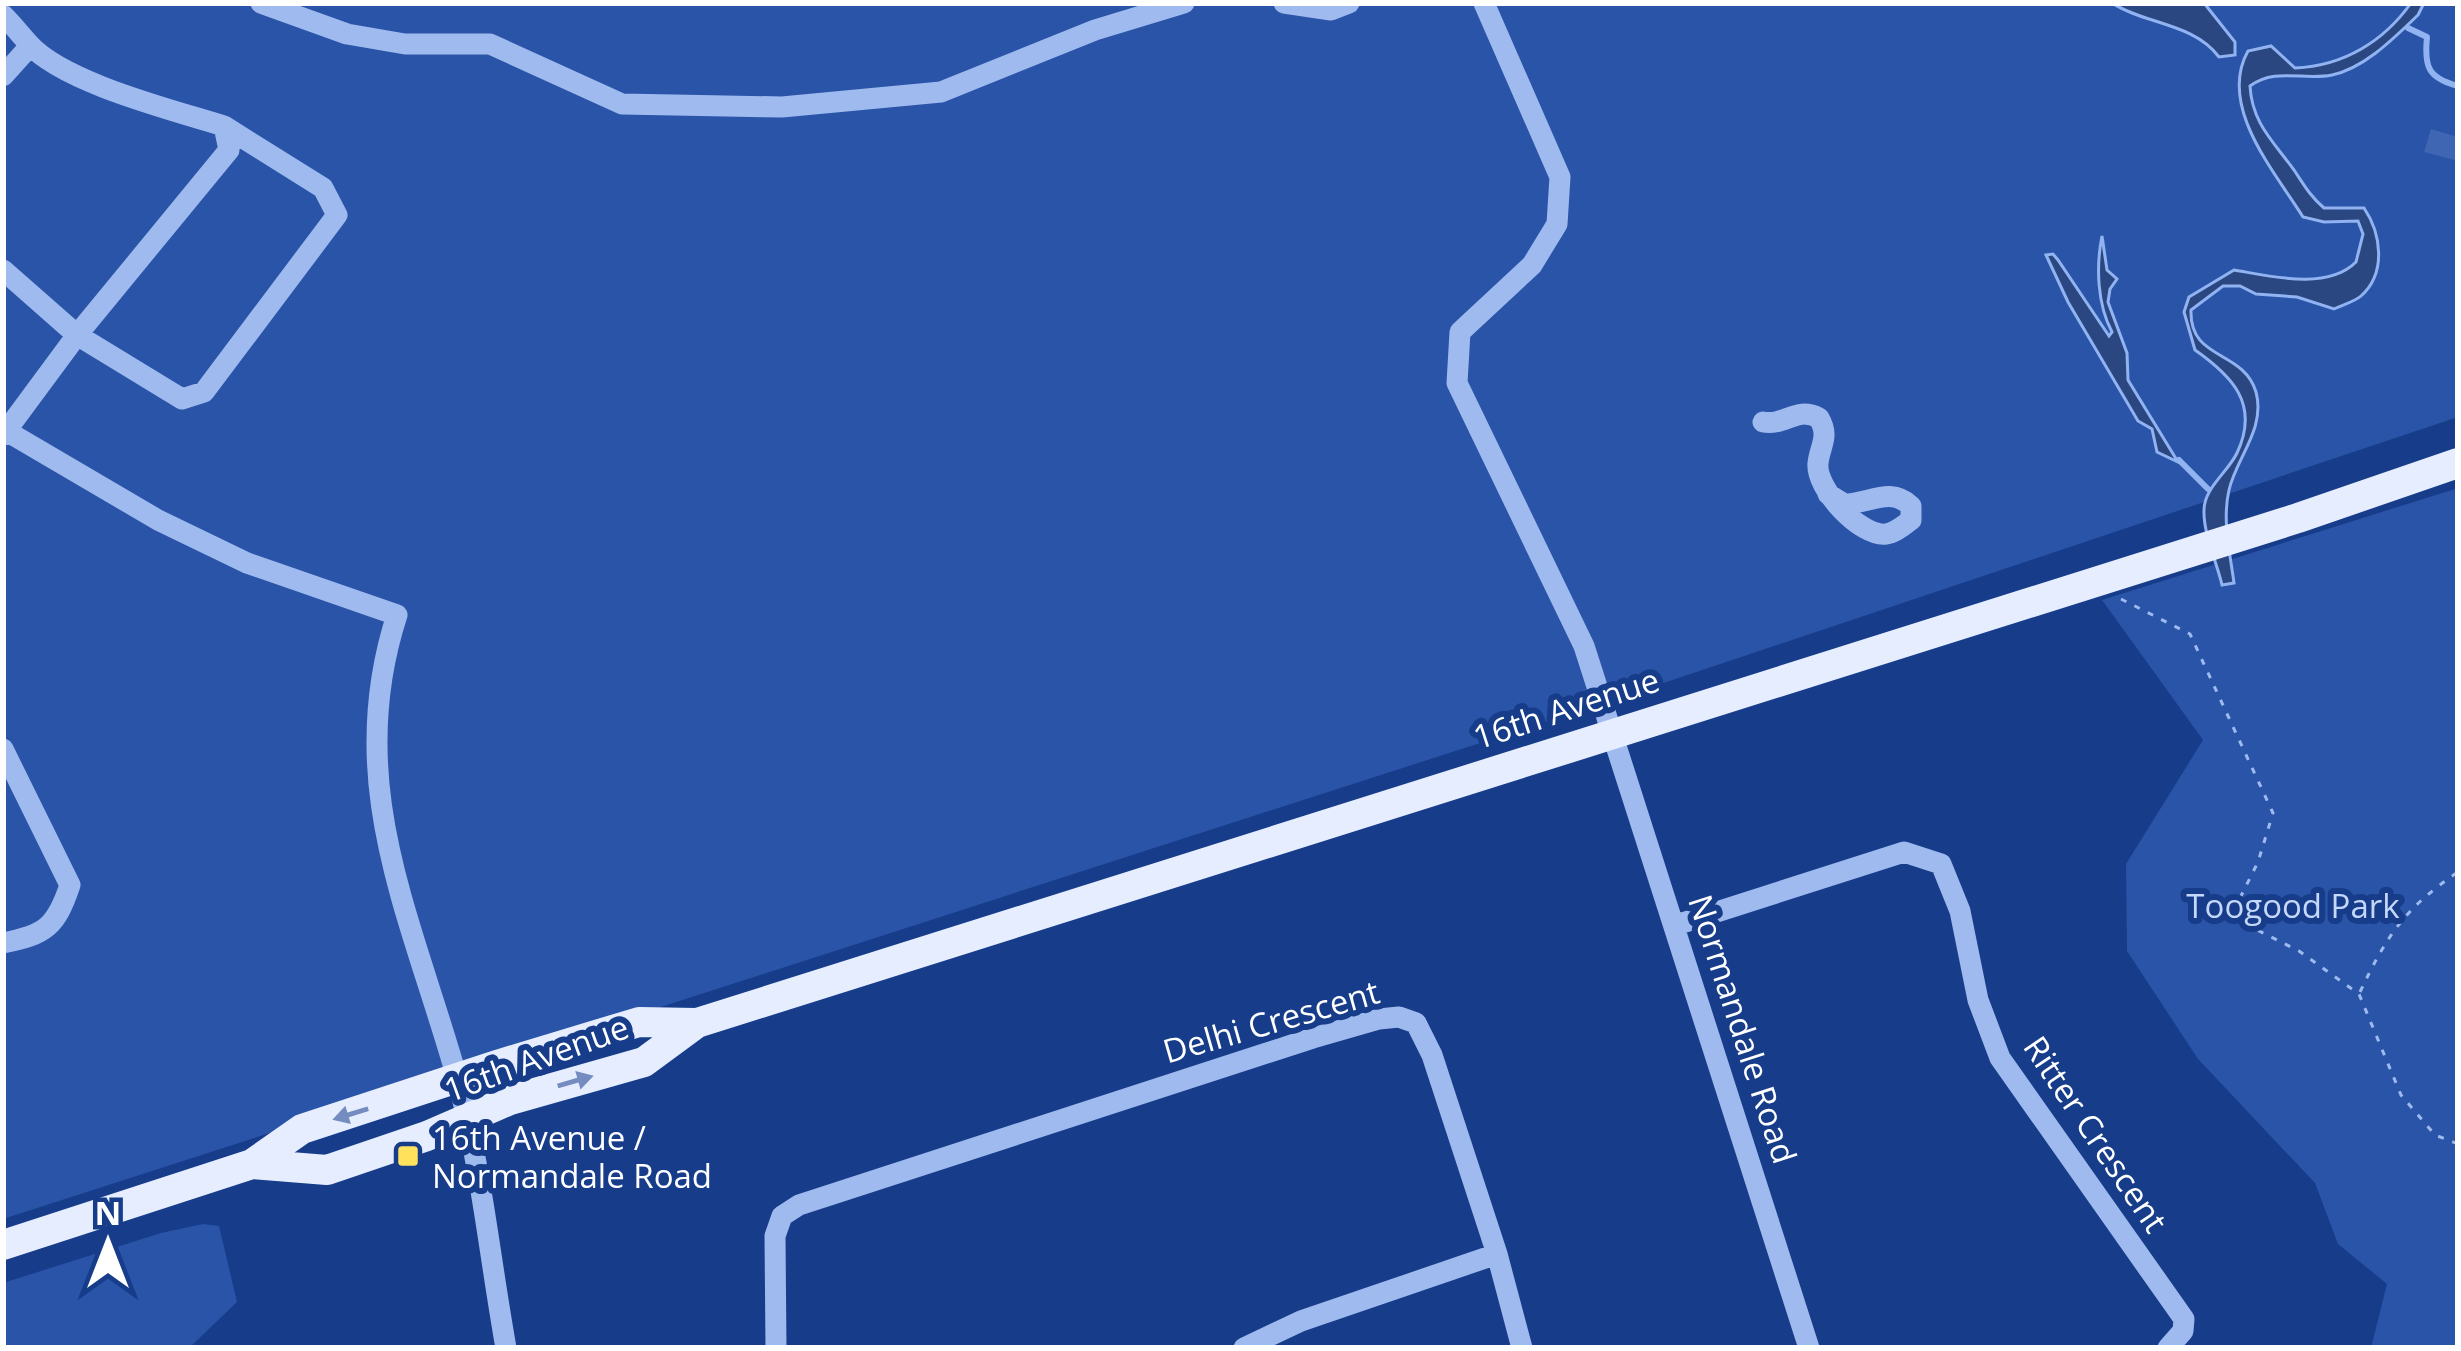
<svg xmlns="http://www.w3.org/2000/svg" width="2461" height="1351" font-family="'Open Sans',sans-serif">
<rect width="100%" height="100%" fill="#163c8a"/>
<path fill="#2954a8" d="M 3,3 L 2458,3 L 2458,417 L 1595,706 L 3,1219 Z
M 2458,488 L 2458,1348 L 2371,1348 L 2387,1284 L 2338,1244 L 2315,1183 L 2198,1059 L 2127,951 L 2126,864 L 2203,740 L 2102,600 Z
M 203,1224 L 219,1226 L 237,1302 L 189,1348 L 3,1348 L 3,1283 L 161,1233 Z"/>
<path fill="#2a4781" stroke="#91b3f1" stroke-width="3" d="M 2112,3 L 2204,3 L 2235,42 L 2235,55 L 2219,57 C 2194,23 2144,24 2112,3 Z
M 2411,3 L 2424,3 L 2418,15 C 2395,37 2365,68 2332,75 C 2303,81 2276,67 2250,86 C 2252,123 2273,141 2294,170 C 2304,185 2310,196 2324,208 L 2364,208 C 2381,233 2387,273 2361,296 C 2354,302 2342,305 2334,309 L 2297,297 L 2256,294 L 2240,286 L 2223,286 L 2191,310 C 2189,361 2243,349 2256,392 C 2266,429 2236,458 2229,490 C 2222,520 2230,553 2234,583 L 2222,585 C 2217,563 2203,533 2204,510 C 2204,488 2228,472 2237,453 C 2260,404 2232,376 2195,350 L 2184,312 L 2189,297 L 2234,270 C 2270,276 2327,291 2356,262 L 2363,234 L 2358,221 L 2324,222 L 2303,217 C 2275,172 2217,106 2248,51 L 2271,46 L 2295,68 C 2344,66 2384,41 2411,3 Z
M 2102,236 L 2107,270 L 2117,279 L 2110,289 L 2108,302 L 2127,353 L 2128,380 L 2178,462 L 2157,452 L 2152,429 L 2138,421 L 2068,302 L 2046,255 L 2053,254 L 2058,260 L 2109,336 L 2112,332 C 2097,304 2096,266 2102,236 Z"/>
<g fill="none" stroke-linecap="round" stroke-linejoin="round">
<path stroke="#91b3f1" stroke-width="6" d="M 2408,28 L 2427,37 C 2424,67 2428,78 2458,86
M 2179,460 L 2208,489"/>
</g>
<path fill="#3f66b2" d="M 2431,129 L 2458,137 L 2458,161 L 2424,152 Z"/>
<g fill="none" stroke-linecap="round" stroke-linejoin="round">
<path stroke="#9fbaee" stroke-width="3" stroke-dasharray="6 9" stroke-linecap="butt" d="M 2121,599 L 2190,634 L 2273,813 L 2258,862 L 2240,898 L 2251,927 L 2299,951 L 2359,994 L 2401,1095 L 2435,1135 L 2458,1144
M 2458,662 L 2458,707
M 2360,992 C 2387,935 2405,908 2458,872"/>
<path stroke="#9fbaee" stroke-width="21" d="M 261,3 L 347,34 L 405,44 L 490,44 L 622,104 L 782,107 L 941,92 L 1095,30 L 1184,3
M 1284,3 L 1331,10 L 1349,3
M 1484,3 L 1560,177 L 1557,224 L 1532,265 L 1460,332 L 1457,383 L 1584,646 L 1809,1348
M 3,15 C 12,24 20,34 29,44 C 64,83 173,110 224,126 L 229,150 L 77,335 L 3,435
M 3,76 L 30,46
M 3,270 L 77,335 L 182,399 L 204,392 L 337,215 L 323,188 L 224,126
M 1763,422 C 1786,426 1796,406 1819,418 C 1830,437 1820,445 1818,463 C 1815,488 1860,537 1886,534 C 1895,533 1904,525 1911,520 L 1911,506 C 1890,486 1869,504 1844,504 L 1828,494
M 3,429 L 158,520 L 247,563 L 397,615 C 342,784 412,918 457,1078 C 481,1165 490,1259 506,1348
M 3,749 L 70,885 C 56,927 45,935 3,943
M 1676,925 L 1904,852 L 1941,864 L 1960,911 L 1978,1000 L 2000,1058 L 2184,1319 L 2183,1331 L 2168,1348
M 776,1348 L 775,1236 L 782,1216 L 799,1205 L 1313,1038 L 1379,1019 L 1399,1017 L 1416,1023 L 1432,1055 L 1497,1254 L 1522,1348
M 1244,1348 L 1301,1321 L 1497,1254"/>
<path stroke="#e6edff" stroke-width="30" d="M 252,1164 L 327,1170 L 427,1136 L 510,1100 L 644,1062 L 697,1023
M 3,1245 L 252,1164 L 302,1129 L 500,1064 L 639,1022 L 697,1023 L 2298,518 L 2458,463"/>
</g>
<defs><path id="oneway-solid" d="M-6-.8H1V-3.2L6.5 0L1 3.2V.8H-6Z" transform="scale(3)"/></defs>
<g fill="#748cbf">
<use href="#oneway-solid" transform="translate(575 1081) rotate(-16)"/>
<use href="#oneway-solid" transform="translate(351 1114) rotate(163)"/>
</g>
<rect fill="#ffe15c" stroke="#163c8a" stroke-width="4.5" x="396" y="1144" width="24" height="24" rx="6"/>
<g text-anchor="middle" dominant-baseline="central" stroke-width="12" stroke-linejoin="round" paint-order="stroke">
<g font-size="33" fill="#fff" stroke="#163c8a">
<text transform="translate(1566 708) rotate(-18)">16th Avenue</text>
<text transform="translate(1271 1021) rotate(-16)">Delhi Crescent</text>
<text transform="translate(1743 1029) rotate(72)">Normandale Road</text>
<text transform="translate(536 1058) rotate(-20)">16th Avenue</text>
<text transform="translate(2096 1134) rotate(56)">Ritter Crescent</text>
</g>
<g font-size="33" fill="#c5d7fa" stroke="#163c8a">
<text x="2293" y="905">Toogood Park</text>
</g>
<g font-size="33" fill="#fff" stroke="#163c8a" text-anchor="start">
<text x="432" y="1137">16th Avenue /<tspan x="432" dy="38">Normandale Road</tspan></text>
</g>
</g>
<rect width="2461" height="1351" fill="none" stroke="#ffffff" stroke-width="12"/>
<g transform="translate(108 1243)" stroke="#163c8a" stroke-width="9" paint-order="stroke">
<path d="M0-9L21 45L0 30L-21 45Z" fill="#ffffff"/>
<text y="-18" font-size="33" font-weight="bold" text-anchor="middle" fill="#ffffff">N</text>
</g>
</svg>
